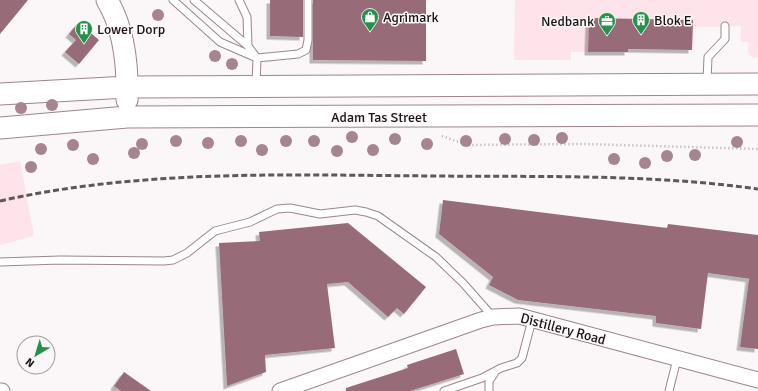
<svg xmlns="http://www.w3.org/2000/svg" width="758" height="391" font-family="Signika,sans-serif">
<defs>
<filter id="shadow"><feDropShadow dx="-3.5" dy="3.5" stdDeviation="0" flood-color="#0004"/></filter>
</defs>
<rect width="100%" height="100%" fill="#fbf6f7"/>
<path fill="#ffe3ea" d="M 515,0 L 758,0 L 758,57 L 753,58 L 748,53 L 748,42 L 741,42 L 741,26 L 694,27 L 692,50 L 628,48 L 628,52 L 571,52 L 571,60 L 514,60 Z
M 20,161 L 34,236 L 0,245 L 0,165 Z"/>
<path fill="#976c78" filter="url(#shadow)" d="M 0,0 L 28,0 L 0,34 Z
M 270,0 L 303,0 L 303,37 L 270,36 Z
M 313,0 L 426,0 L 426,61 L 313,60 Z
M 589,18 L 693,20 L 692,50 L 628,49 L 628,52 L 588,52 Z
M 77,24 L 83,28 L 84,27 L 99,40 L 79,64 L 65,52 L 76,40 L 69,34 Z
M 443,200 L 667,228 L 668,224 L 758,235 L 758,349 L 740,347 L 749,279 L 751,279 L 708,273 L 701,329 L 656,323 L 656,316 L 518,300 L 489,285 L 493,277 L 439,234 Z
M 348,223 L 426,287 L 404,314 L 397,308 L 388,317 L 348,282 L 327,284 L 335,348 L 265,355 L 266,372 L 227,386 L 219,243 L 260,241 L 259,232 Z
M 456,349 L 464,374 L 410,391 L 346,391 L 346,388 L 408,368 L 407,365 Z
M 124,372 L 151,391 L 121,391 L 114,386 Z"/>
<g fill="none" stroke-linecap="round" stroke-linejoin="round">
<defs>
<path id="lane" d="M 173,0 L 220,42 L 257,58 L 298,54 L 306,50 L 308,40 L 308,0
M 194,0 L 248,46
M 239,0 L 247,17 L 248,46 L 257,58 L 256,84
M 707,82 L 708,57 L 725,39 L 725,26
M 0,262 L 60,260 L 164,261 L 173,260 L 187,253 L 215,231 L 250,222 L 277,209 L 290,208 L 320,214 L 355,210 L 366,212 L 378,216 L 436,257 L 463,283 L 493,317
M 444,391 L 482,378 L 501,368 L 517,363 L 522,358 L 532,320
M 489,391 L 489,381 L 494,374
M 669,391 L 677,359"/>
<path id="street" d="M 0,391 L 2,391
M 280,391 L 481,320 L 493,317 L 519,316 L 758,380"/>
<path id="secondary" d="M 107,0 C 125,30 128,66 127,100
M 0,94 L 127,87 L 758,84
M 0,128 L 127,117 L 758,115"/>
</defs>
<use href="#lane" stroke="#9c858b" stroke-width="9"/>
<use href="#street" stroke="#9c858b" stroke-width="17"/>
<use href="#secondary" stroke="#9c858b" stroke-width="23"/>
<path stroke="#b1aaac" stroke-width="2.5" stroke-dasharray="1 3" stroke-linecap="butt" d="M 442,136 L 467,145 L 585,144 L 758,149"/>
<use href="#lane" stroke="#fff" stroke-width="7"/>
<use href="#street" stroke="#fff" stroke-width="15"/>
<use href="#secondary" stroke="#fff" stroke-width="21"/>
<path stroke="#5f5758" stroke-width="3" stroke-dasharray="6 3" stroke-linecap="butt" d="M 0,201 C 142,169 289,175 434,176 C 542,177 651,174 758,189"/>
</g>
<g fill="#a68490">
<circle cx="158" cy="15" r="6"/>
<circle cx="215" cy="56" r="6"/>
<circle cx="232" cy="64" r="6"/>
<circle cx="52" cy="105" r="6"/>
<circle cx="21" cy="108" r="6"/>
<circle cx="352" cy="137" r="6"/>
<circle cx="562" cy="138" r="6"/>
<circle cx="395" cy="139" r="6"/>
<circle cx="505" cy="139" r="6"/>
<circle cx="534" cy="140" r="6"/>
<circle cx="176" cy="141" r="6"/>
<circle cx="241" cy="141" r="6"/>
<circle cx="286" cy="141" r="6"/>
<circle cx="314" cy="141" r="6"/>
<circle cx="466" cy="141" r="6"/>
<circle cx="737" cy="142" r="6"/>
<circle cx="208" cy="143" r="6"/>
<circle cx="142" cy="144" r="6"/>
<circle cx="427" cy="144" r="6"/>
<circle cx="73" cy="145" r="6"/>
<circle cx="41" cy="149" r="6"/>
<circle cx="262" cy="150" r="6"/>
<circle cx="373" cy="150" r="6"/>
<circle cx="337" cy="151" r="6"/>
<circle cx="134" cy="153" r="6"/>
<circle cx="695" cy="155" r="6"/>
<circle cx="667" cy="156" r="6"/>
<circle cx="93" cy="159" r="6"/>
<circle cx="614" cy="159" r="6"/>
<circle cx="645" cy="163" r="6"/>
<circle cx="31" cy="167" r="6"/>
</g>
<defs>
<symbol id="shop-pin" viewBox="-11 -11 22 30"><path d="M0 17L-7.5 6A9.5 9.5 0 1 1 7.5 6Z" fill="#25924b" stroke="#fbf6f7"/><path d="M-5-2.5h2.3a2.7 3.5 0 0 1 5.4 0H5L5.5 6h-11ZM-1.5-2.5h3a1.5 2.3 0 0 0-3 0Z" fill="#fff"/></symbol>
<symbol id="building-pin" viewBox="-11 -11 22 30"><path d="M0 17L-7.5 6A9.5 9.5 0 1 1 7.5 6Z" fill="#25924b" stroke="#fbf6f7"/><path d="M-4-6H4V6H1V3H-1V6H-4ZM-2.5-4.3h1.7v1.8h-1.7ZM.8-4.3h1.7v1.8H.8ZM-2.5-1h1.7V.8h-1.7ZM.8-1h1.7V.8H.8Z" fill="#fff"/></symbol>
<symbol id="office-pin" viewBox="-11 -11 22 30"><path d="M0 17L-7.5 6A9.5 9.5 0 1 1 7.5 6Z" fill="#25924b" stroke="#fbf6f7"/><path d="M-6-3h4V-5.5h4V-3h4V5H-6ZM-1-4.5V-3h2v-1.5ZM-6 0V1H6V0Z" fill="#fff"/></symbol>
</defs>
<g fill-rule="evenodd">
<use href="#shop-pin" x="360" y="7" width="20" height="27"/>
<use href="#building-pin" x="631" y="10" width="20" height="27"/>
<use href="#office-pin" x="597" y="11" width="20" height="27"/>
<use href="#building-pin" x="74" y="19" width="20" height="27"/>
</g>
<g text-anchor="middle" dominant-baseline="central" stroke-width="3" stroke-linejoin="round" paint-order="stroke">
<g font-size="14" fill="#1c1315" stroke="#fbf6f7" text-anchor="start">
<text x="383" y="17">Agrimark</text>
<text x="654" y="20">Blok E</text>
<text x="594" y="21" text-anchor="end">Nedbank</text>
<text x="97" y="29">Lower Dorp</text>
</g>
<g font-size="14" fill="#1c1315" stroke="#fbf6f7">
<text x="379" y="117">Adam Tas Street</text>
<text transform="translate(563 329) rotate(15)">Distillery Road</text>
</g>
</g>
<g transform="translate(36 355) rotate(218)"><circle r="19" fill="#fbf6f7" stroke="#a29b9d"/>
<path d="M0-3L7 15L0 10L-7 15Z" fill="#25924b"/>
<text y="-6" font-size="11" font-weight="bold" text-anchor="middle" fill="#1c1315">N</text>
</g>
</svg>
